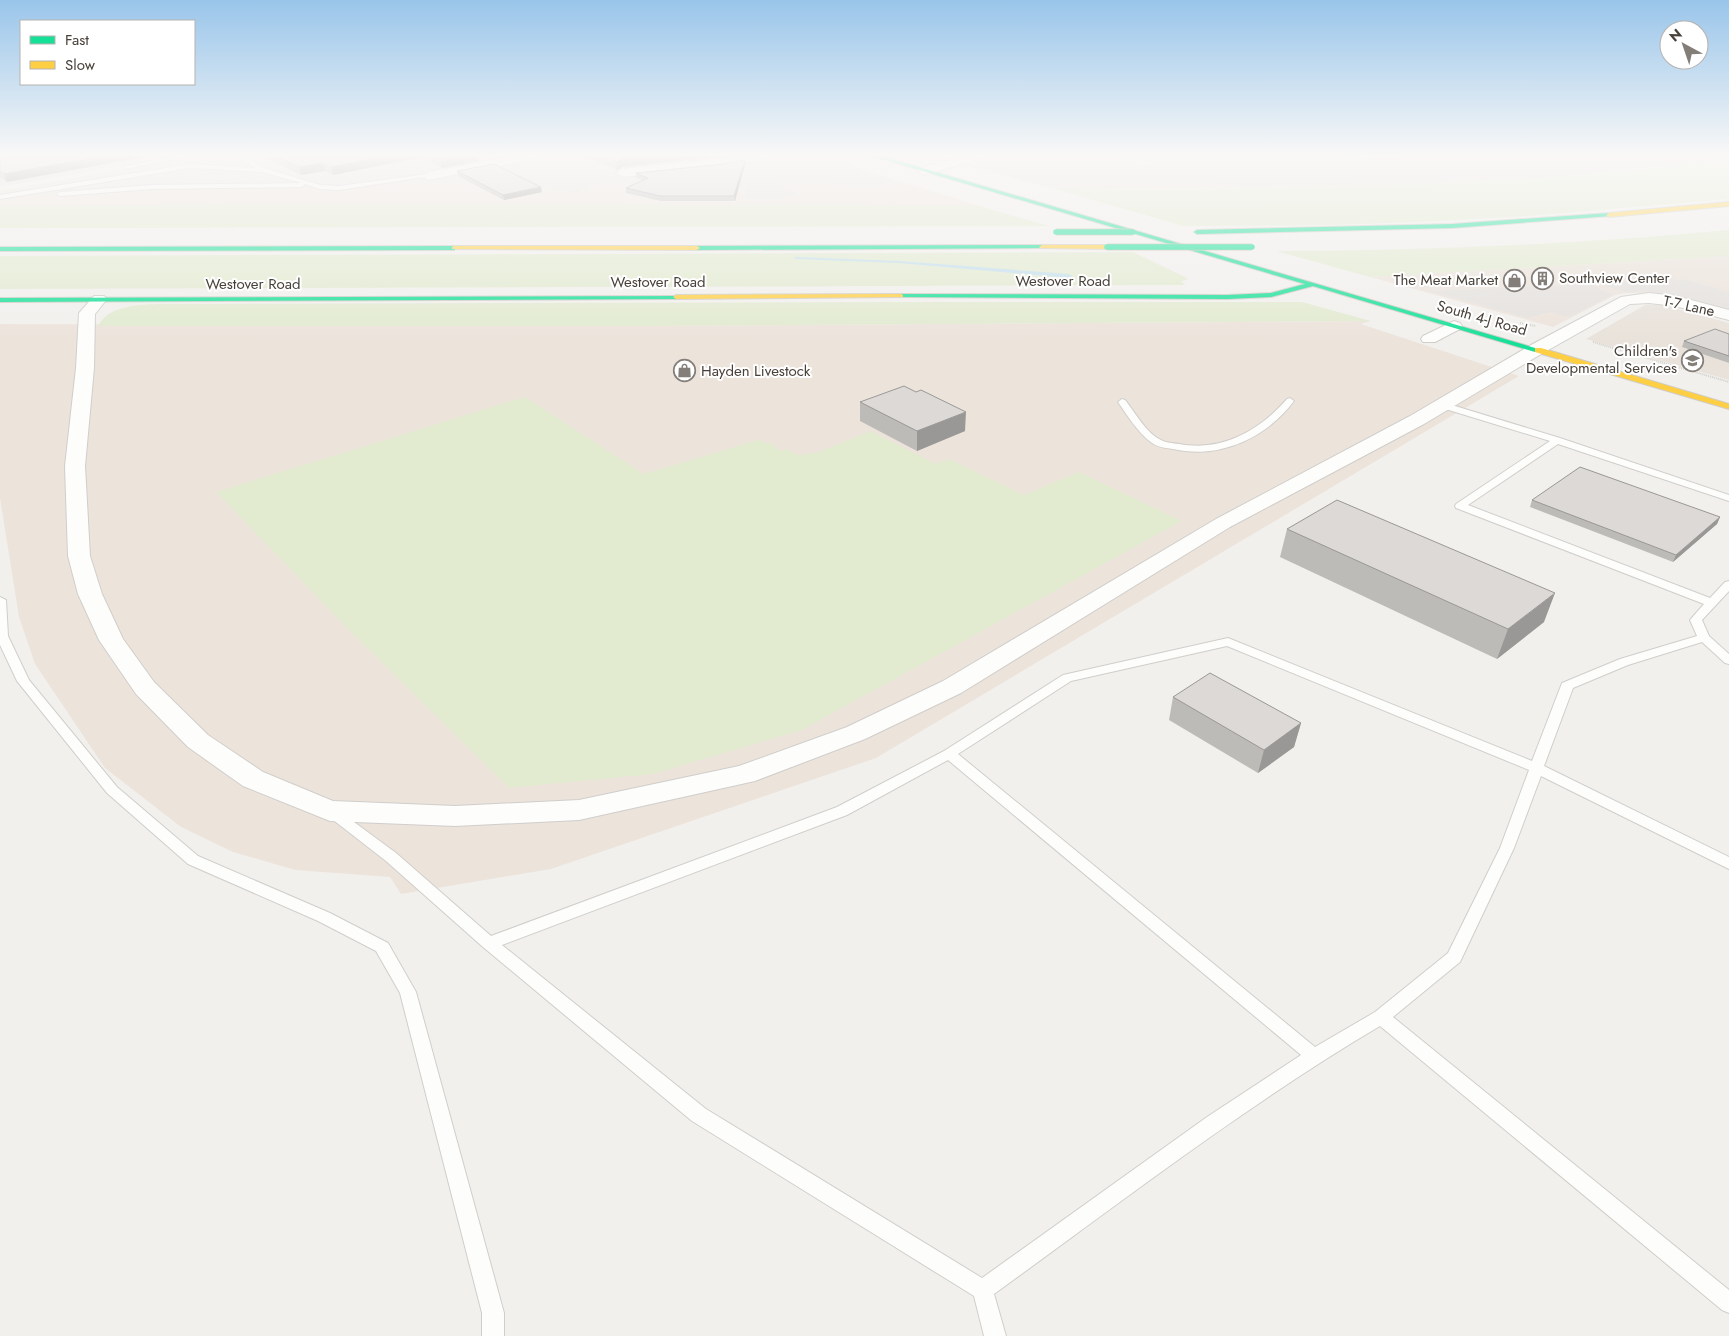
<svg xmlns="http://www.w3.org/2000/svg" width="1729" height="1336" font-family="Jost,sans-serif">
<rect width="100%" height="100%" fill="#f2f0ed"/>
<path fill="#e5e1dc" d="M 0,156 L 177,156 L 0,187 Z
M 1476,156 L 1729,156 L 1729,159 L 1531,179 Z"/>
<path fill="#ece3db" d="M 195,156 L 485,156 L 505,165 L 544,156 L 818,156 L 976,205 L 0,206 L 0,191 Z
M 1003,156 L 1101,156 L 1140,166 L 1156,164 L 1341,161 L 1405,156 L 1476,156 L 1531,179 L 1396,186 L 1058,190 L 968,166 Z
M 1729,256 L 1729,311 L 1658,294 L 1627,293 L 1615,295 L 1553,327 L 1370,277 Z
M 1371,321 L 1361,324 L 1519,376 L 876,758 L 551,869 L 401,894 L 390,877 L 295,870 L 233,852 L 181,827 L 105,768 L 35,664 L 19,617 L 0,498 L 0,324 L 657,326 Z"/>
<path fill="#e8e2da" d="M 1645,305 L 1663,305 L 1729,323 L 1729,380 L 1586,339 Z"/>
<path fill="#e2ead0" d="M 1122,156 L 1386,156 L 1338,160 L 1154,164 Z
M 1729,159 L 1729,199 L 1529,216 L 1418,222 L 1329,225 L 1183,226 L 1058,190 C 1282,189 1507,189 1729,159 Z
M 313,204 L 976,205 L 1049,226 L 0,228 L 0,206 Z
M 1729,230 L 1729,256 L 1370,277 L 1276,251 C 1427,251 1578,244 1729,230 Z
M 1133,252 L 1187,278 L 1187,280 L 1181,281 L 1185,285 L 0,289 L 0,256 Z
M 933,302 L 1302,302 L 1371,321 L 657,326 L 98,326 C 109,305 139,305 159,304 Z
M 525,397 L 644,474 L 758,440 L 774,445 L 780,451 L 788,449 L 797,455 L 816,453 L 871,431 L 936,464 L 949,459 L 1024,495 L 1079,472 L 1182,521 L 802,730 L 653,774 L 509,788 L 346,627 L 216,492 Z"/>
<path fill="#e4e1de" d="M 795,156 L 804,156 L 882,180 L 890,189 L 847,188 L 773,162 Z
M 1097,156 L 1122,163 L 1116,165 L 1128,168 L 1112,173 L 1050,157 Z
M 1405,156 L 1473,156 L 1509,172 L 1347,183 L 1237,185 L 1234,183 L 1212,183 L 1156,164 L 1341,161 Z
M 1481,156 L 1624,156 L 1638,161 L 1518,172 Z
M 554,157 L 560,159 L 570,157 L 595,168 L 585,170 L 584,181 L 594,182 L 576,193 L 557,189 L 552,190 L 509,170 L 518,168 L 514,165 Z
M 681,174 L 747,174 L 798,194 L 777,199 L 745,199 L 746,186 L 694,187 Z
M 1672,278 L 1678,281 L 1683,279 L 1729,292 L 1729,310 L 1669,295 L 1645,292 L 1623,292 L 1601,284 Z
M 1591,284 L 1612,295 L 1569,317 L 1550,312 L 1528,318 L 1430,291 Z"/>
<g fill="none" stroke-linecap="round" stroke-linejoin="round">
<path fill="#c2deec" fill-rule="evenodd" d="M 797,257 L 899,261 L 1069,274 L 1072,276 L 1069,278 L 899,263 L 795,259 L 795,257 Z"/>
<defs>
<path id="lane" d="M 174,156 L 188,156 L 126,169 L 123,167 Z
M 238,156 L 245,156 L 264,168 L 320,185 L 339,186 L 428,174 L 431,176 L 339,190 L 320,189 L 305,184 L 302,187 L 151,189 L 60,196 L 57,194 L 60,192 L 151,185 L 301,183 L 263,172 L 190,168 L 0,199 L 0,195 L 190,164 L 255,168 Z
M 1290,398 L 1294,401 C 1267,437 1222,458 1178,450 C 1169,448 1159,448 1152,443 C 1138,433 1127,415 1118,402 L 1122,399 L 1125,400 C 1135,412 1146,433 1161,440 C 1166,443 1173,443 1179,444 C 1222,452 1260,430 1287,399 Z
M 1442,402 L 1560,438 L 1729,495 L 1729,501 L 1558,444 L 1468,505 L 1710,598 L 1725,582 L 1729,581 L 1729,591 L 1702,620 L 1709,636 L 1729,654 L 1729,664 L 1725,663 L 1702,642 L 1628,665 L 1573,688 L 1544,766 L 1729,857 L 1729,869 L 1541,776 L 1514,848 L 1460,962 L 1393,1017 L 1729,1290 L 1729,1313 L 1722,1310 L 1380,1026 C 1245,1106 1121,1202 994,1294 L 1006,1336 L 984,1336 L 974,1296 L 692,1121 L 483,947 L 386,861 L 323,812 L 325,808 L 335,808 L 396,853 L 491,936 L 837,807 L 944,751 L 1063,675 L 1228,638 L 1532,761 L 1562,683 L 1620,659 L 1697,636 L 1690,620 L 1704,604 L 1456,508 L 1455,506 L 1456,504 L 1550,441 L 1439,407 L 1439,403 ZM 1227,646 L 1529,770 L 1500,848 L 1448,953 L 1375,1012 L 1315,1047 L 958,754 L 1071,681 ZM 948,760 L 1301,1055 L 1207,1117 L 982,1278 L 706,1109 L 502,945 L 847,815 Z
M 0,597 L 6,600 L 8,636 L 29,680 L 117,787 L 198,856 L 330,913 L 388,943 L 416,992 L 504,1313 L 504,1336 L 482,1336 L 482,1313 L 400,993 L 376,951 L 318,921 L 188,864 L 107,793 L 17,681 L 0,645 Z"/>
<path id="street" d="M 514,156 L 540,156 L 534,159 L 428,180 L 422,176 L 428,172 Z
M 741,156 L 770,156 L 764,159 L 715,168 L 622,177 L 616,173 L 622,169 Z
M 965,156 L 985,156 L 983,158 L 924,175 L 918,171 L 920,168 Z
M 1649,293 L 1676,296 L 1729,310 L 1729,320 L 1675,306 L 1649,303 L 1630,304 L 1543,353 L 1424,424 L 1230,527 L 961,693 L 865,739 L 755,781 L 579,820 L 455,826 L 330,821 L 243,786 L 188,747 L 136,694 L 99,640 L 78,594 L 68,556 L 65,466 L 76,368 L 79,313 L 94,296 L 104,296 L 107,299 L 95,314 L 94,368 L 85,466 L 90,556 L 102,594 L 123,639 L 154,682 L 208,735 L 263,772 L 333,801 L 455,806 L 579,800 L 739,766 L 847,727 L 943,681 L 1216,519 L 1410,416 L 1531,345 L 1621,297 Z
M 1454,321 L 1460,323 L 1462,326 L 1460,329 L 1435,342 L 1423,342 L 1421,339 L 1423,336 Z"/>
<path id="fast" d="M 872,156 L 881,156 L 1542,350 L 1535,352 L 1313,286 L 1271,297 L 1227,299 L 899,297 L 899,295 L 901,294 L 1227,295 L 1271,293 L 1305,284 Z
M 1609,213 L 1612,215 L 1611,216 L 1452,228 L 1197,234 L 1194,232 L 1197,230 L 1452,224 Z
M 1042,245 L 1045,247 L 1044,248 L 697,250 L 694,248 L 697,246 Z
M 0,247 L 454,246 L 457,248 L 454,250 L 0,251 Z
M 678,296 L 678,298 L 676,299 L 0,302 L 0,298 Z"/>
<path id="slow" d="M 1729,202 L 1729,206 L 1609,217 L 1606,215 L 1609,213 Z
M 1042,245 L 1107,245 L 1110,247 L 1107,249 L 1040,248 L 1039,247 Z
M 454,246 L 697,246 L 700,248 L 697,250 L 452,249 L 452,247 Z
M 901,294 L 903,295 L 903,297 L 676,299 L 673,297 L 676,295 Z
M 1535,348 L 1541,348 L 1729,404 L 1729,409 L 1535,352 Z"/>
</defs>
<use href="#lane" stroke="#d0cecb" stroke-width="2"/>
<use href="#street" stroke="#d0cecb" stroke-width="2"/>
<use href="#fast" stroke="#d0ccc5" stroke-width="2"/>
<use href="#slow" stroke="#d0ccc5" stroke-width="2"/>
<path stroke="#d2d0cb" stroke-width="2" stroke-dasharray="1 1" stroke-linecap="butt" d="M 1520,323 L 1536,326
M 1593,342 L 1729,382"/>
<use href="#lane" fill="#fdfdfc" fill-rule="evenodd"/>
<use href="#street" fill="#fdfdfc" fill-rule="evenodd"/>
<use href="#fast" fill="#16e098" fill-rule="evenodd"/>
<use href="#slow" fill="#ffcf43" fill-rule="evenodd"/>
<defs>
<path id="fast-bridge" d="M 1056,232 L 1133,232
M 1107,247 L 1252,247"/>
</defs>
<use href="#fast-bridge" stroke="#c8bbab" stroke-width="7" stroke-linecap="butt"/>
<use href="#fast-bridge" stroke="#16e098" stroke-width="5.5"/>
</g>
<path fill="#bdbbb8" d="M 0,156 L 149,156 L 7,182 L 0,177 Z
M 262,156 L 478,156 L 479,161 L 442,168 L 422,157 L 333,175 L 325,171 L 301,175 Z
M 584,156 L 721,156 L 622,167 L 617,170 Z
M 745,160 L 745,164 L 735,201 L 661,201 L 626,193 L 626,188 L 643,180 L 636,178 L 636,173 L 715,165 Z
M 457,171 L 542,192 L 504,200 L 458,176 Z
M 1729,334 L 1729,363 L 1682,347 L 1684,341 Z
M 860,402 L 965,431 L 917,451 L 860,421 Z
M 1532,500 L 1720,517 L 1717,524 L 1673,562 L 1530,507 Z
M 1287,529 L 1544,622 L 1497,659 L 1280,557 Z
M 1173,697 L 1301,723 L 1294,747 L 1258,773 L 1169,720 Z"/>
<path fill="#9a9896" d="M 103,156 L 149,156 L 7,182 L 4,174 Z
M 386,156 L 422,156 L 422,157 L 333,175 L 331,167 Z
M 459,156 L 478,156 L 479,161 L 442,168 L 440,160 Z
M 649,156 L 721,156 L 622,167 L 617,170 L 616,162 L 621,159 Z
M 745,160 L 745,164 L 735,201 L 734,196 Z
M 323,163 L 325,171 L 301,175 L 299,167 Z
M 541,187 L 542,192 L 504,200 L 503,195 Z
M 966,412 L 965,431 L 917,451 L 917,431 Z
M 1720,517 L 1717,524 L 1673,562 L 1676,555 Z
M 1555,593 L 1544,622 L 1497,659 L 1508,629 Z
M 1301,723 L 1294,747 L 1258,773 L 1264,750 Z"/>
<path fill="#dcd9d6" stroke="#9a9896" d="M 0,156 L 103,156 L 4,174 L 0,171 Z
M 276,156 L 386,156 L 331,167 L 323,163 L 299,167 Z
M 434,156 L 459,156 L 440,160 Z
M 602,156 L 649,156 L 621,159 L 616,162 Z
M 745,160 L 734,196 L 660,196 L 626,188 L 648,178 L 636,173 L 715,165 Z
M 494,164 L 541,187 L 503,195 L 457,171 Z
M 1715,329 L 1729,334 L 1729,356 L 1684,341 Z
M 904,386 L 916,392 L 921,390 L 966,412 L 917,431 L 860,402 Z
M 1580,467 L 1720,517 L 1676,555 L 1532,500 Z
M 1337,500 L 1555,593 L 1508,629 L 1287,529 Z
M 1210,673 L 1301,723 L 1264,750 L 1173,697 Z"/>
<linearGradient id="sky" x2="0" y2="1"><stop stop-color="#99c5ea"/><stop offset="0.45" stop-color="#f9f8f7"/><stop offset="1" stop-color="#f9f8f7" stop-opacity="0"/></linearGradient>
<rect width="1729" height="343" fill="url(#sky)"/>
<defs>
<symbol id="building-ring" viewBox="-11 -11 22 22"><circle r="9.5" fill="#fff" stroke="#847e79" stroke-width="1.5"/><path d="M-4-6H4V6H1V3H-1V6H-4ZM-2.5-4.3h1.7v1.8h-1.7ZM.8-4.3h1.7v1.8H.8ZM-2.5-1h1.7V.8h-1.7ZM.8-1h1.7V.8H.8Z" fill="#847e79"/></symbol>
<symbol id="shop-ring" viewBox="-11 -11 22 22"><circle r="9.5" fill="#fff" stroke="#847e79" stroke-width="1.5"/><path d="M-5-2.5h2.3a2.7 3.5 0 0 1 5.4 0H5L5.5 6h-11ZM-1.5-2.5h3a1.5 2.3 0 0 0-3 0Z" fill="#847e79"/></symbol>
<symbol id="school-ring" viewBox="-11 -11 22 22"><circle r="9.5" fill="#fff" stroke="#847e79" stroke-width="1.5"/><path d="M0-5L7-2L0 1L-7-2ZM-4 1L0 2.5L4 1V4Q0 6-4 4Z" fill="#847e79"/></symbol>
</defs>
<g fill-rule="evenodd">
<use href="#building-ring" x="1530" y="266" width="25" height="25"/>
<use href="#shop-ring" x="1502" y="268" width="25" height="25"/>
<use href="#school-ring" x="1680" y="348" width="25" height="25"/>
<use href="#shop-ring" x="672" y="358" width="25" height="25"/>
</g>
<g text-anchor="middle" stroke-width="4" stroke-linejoin="round" paint-order="stroke">
<g font-size="15" fill="#48413a" stroke="#fff" text-anchor="start">
<text x="1559" y="283">Southview Center</text>
<text x="1498" y="285" text-anchor="end">The Meat Market</text>
<text x="1677" y="356" text-anchor="end">Children's<tspan x="1677" dy="17">Developmental Services</tspan></text>
<text x="701" y="376">Hayden Livestock</text>
</g>
<g font-size="15" fill="#48413a" stroke="#fff">
<text x="1063" y="286">Westover Road</text>
<text x="658" y="287">Westover Road</text>
<text x="253" y="289">Westover Road</text>
<text transform="translate(1689 306) rotate(12)" y="5">T-7 Lane</text>
<text transform="translate(1482 318) rotate(16)" y="5">South 4-J Road</text>
</g>
</g>
<rect x="20" y="20" width="175" height="65" fill="#ffffff" stroke="#b6b3b0"/>
<rect x="30" y="36" width="25" height="8" fill="#16e098" stroke="#b6b3b0"/>
<text x="65" y="45" font-size="15" fill="#48413a">Fast</text>
<rect x="30" y="61" width="25" height="8" fill="#ffcf43" stroke="#b6b3b0"/>
<text x="65" y="70" font-size="15" fill="#48413a">Slow</text>
<g transform="translate(1684 45) rotate(320)"><circle r="24" fill="#ffffff" stroke="#b6b3b0"/>
<path d="M0-4L9 19L0 12L-9 19Z" fill="#847e79"/>
<text y="-8" font-size="14" font-weight="bold" text-anchor="middle" fill="#48413a">N</text>
</g>
</svg>
